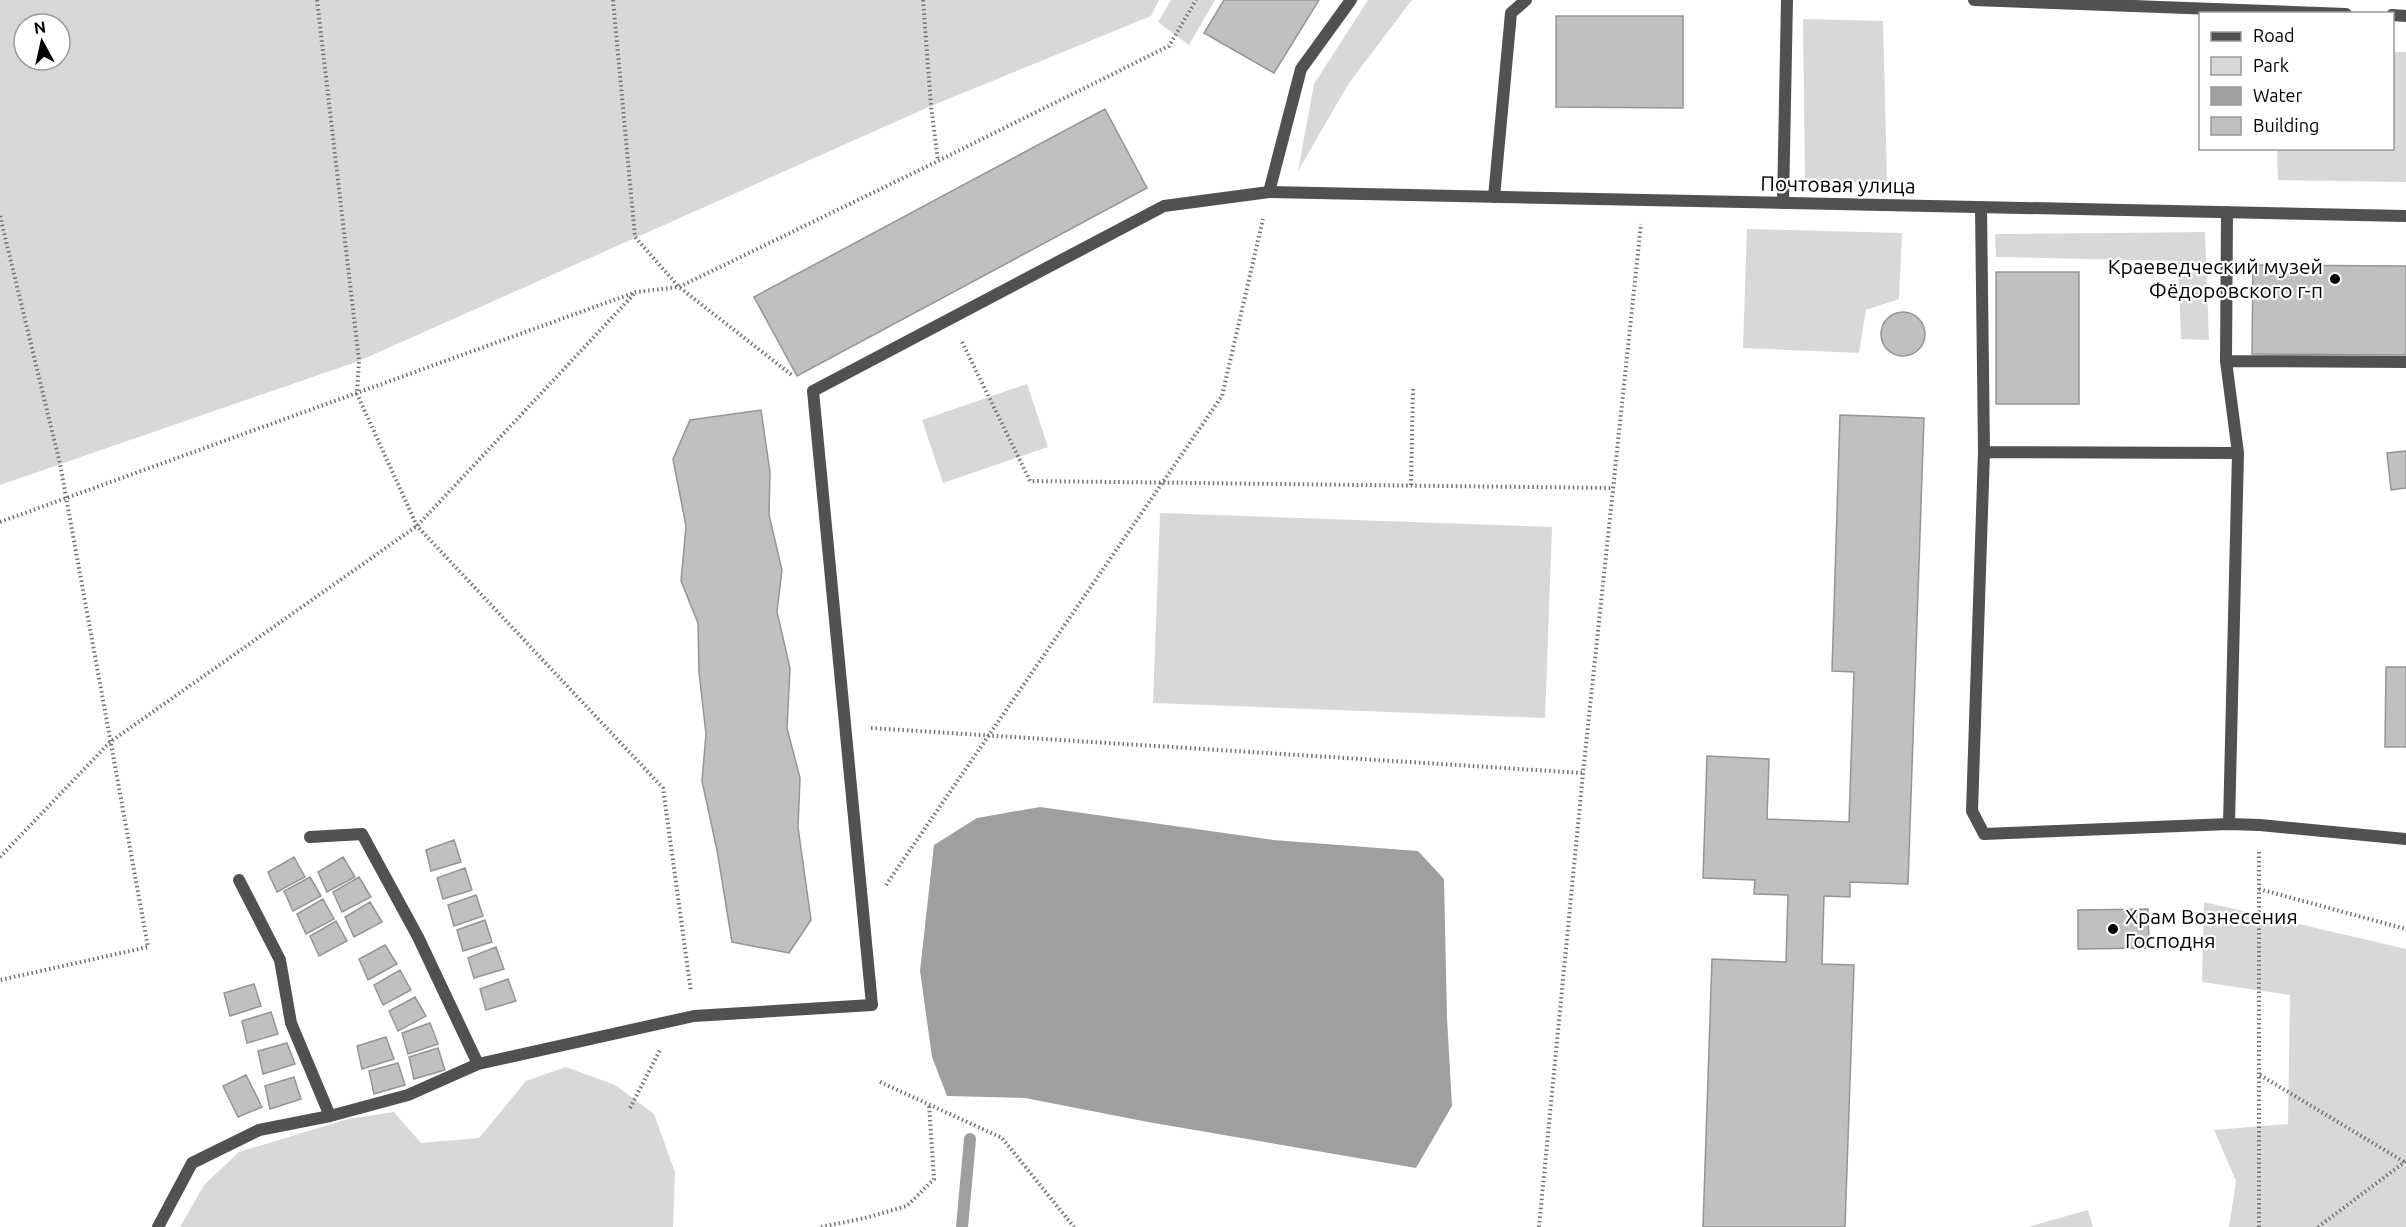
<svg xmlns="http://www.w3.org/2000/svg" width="2406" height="1227" font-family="Ubuntu,sans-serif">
<rect width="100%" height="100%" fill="#fff"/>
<path fill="#d8d8d8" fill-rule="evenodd" d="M 0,0 L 1159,0 L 1151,16 L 931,106 L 359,361 L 0,485 ZM 24,24 L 60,24 L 60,60 L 24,60 Z
M 1171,0 L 1215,0 L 1189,45 L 1158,22 Z
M 1368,0 L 1412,0 L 1349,83 L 1298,171 L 1314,84 Z
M 1803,19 L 1883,21 L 1887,183 L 1805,182 Z
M 2393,52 L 2406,52 L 2406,182 L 2278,180 L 2277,149 L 2392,148 Z
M 1747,229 L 1902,233 L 1899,299 L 1866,310 L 1859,353 L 1743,348 Z
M 2205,232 L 2209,340 L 2181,339 L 2178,261 L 1996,257 L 1995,234 Z
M 1027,384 L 1048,447 L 943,483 L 922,420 Z
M 1160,513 L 1552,527 L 1545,718 L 1153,703 Z
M 2204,902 L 2406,949 L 2406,1227 L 2229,1227 L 2236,1181 L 2214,1130 L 2288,1124 L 2290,995 L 2202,982 Z
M 566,1067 L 615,1085 L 654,1114 L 675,1172 L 673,1227 L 180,1227 L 204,1185 L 239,1152 L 348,1119 L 394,1112 L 421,1143 L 479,1138 L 526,1081 Z
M 2088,1210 L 2093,1227 L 2028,1227 Z"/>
<path fill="#9f9f9f" d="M 1040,807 L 1273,840 L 1418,851 L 1444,879 L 1447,1018 L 1452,1106 L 1416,1168 L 1148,1122 L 1025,1098 L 947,1096 L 932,1057 L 920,971 L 934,845 L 977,818 Z"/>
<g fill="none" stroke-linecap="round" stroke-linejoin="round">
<path stroke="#9f9f9f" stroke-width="12" d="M 962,1227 L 970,1139"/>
</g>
<path fill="#c0c0c0" stroke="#959595" stroke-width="1.5" d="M 1224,0 L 1319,0 L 1274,73 L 1204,33 Z
M 1556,16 L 1683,16 L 1683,108 L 1556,107 Z
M 1105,109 L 1147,188 L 797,376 L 754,297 Z
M 2253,265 L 2406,266 L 2406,355 L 2252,354 Z
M 1996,272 L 2079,272 L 2079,404 L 1996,404 Z
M1881 334a22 22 0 1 1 44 0a22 22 0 1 1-44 0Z
M 761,410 L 770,472 L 769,515 L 782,570 L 777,612 L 790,668 L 787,728 L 800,778 L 798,827 L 811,920 L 789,953 L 732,942 L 717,850 L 702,781 L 706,734 L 699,672 L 698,623 L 681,581 L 686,526 L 673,459 L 690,420 Z
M 1840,415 L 1924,418 L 1908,884 L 1850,882 L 1850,897 L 1824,896 L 1822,964 L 1854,965 L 1845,1227 L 1703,1227 L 1712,959 L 1786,962 L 1788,895 L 1754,894 L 1755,880 L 1703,878 L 1707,756 L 1769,759 L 1767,819 L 1849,822 L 1854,672 L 1832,671 Z
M 2406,451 L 2406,488 L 2391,490 L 2387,453 Z
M 2386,667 L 2406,667 L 2406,747 L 2385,747 Z
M 454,840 L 461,862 L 431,871 L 426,850 Z
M 294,857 L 305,877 L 277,892 L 268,872 Z
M 343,857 L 355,877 L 327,892 L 318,872 Z
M 465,868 L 472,890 L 443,899 L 437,878 Z
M 310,877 L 321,896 L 293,911 L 284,891 Z
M 359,877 L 371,897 L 342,912 L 333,892 Z
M 476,895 L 483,916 L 454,926 L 448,905 Z
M 323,899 L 334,919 L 306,934 L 297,914 Z
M 370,902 L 382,922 L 354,937 L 345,917 Z
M 2148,909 L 2149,948 L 2078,949 L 2078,910 Z
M 485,920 L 492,942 L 463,951 L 457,930 Z
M 336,921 L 347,941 L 319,956 L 310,936 Z
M 385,945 L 397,964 L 368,980 L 359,959 Z
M 496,947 L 504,969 L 474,978 L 468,958 Z
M 400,970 L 411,990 L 383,1005 L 374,985 Z
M 508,979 L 516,1001 L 486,1010 L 480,989 Z
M 254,984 L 261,1006 L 230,1016 L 224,993 Z
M 415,997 L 426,1016 L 398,1031 L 389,1011 Z
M 271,1012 L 278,1034 L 247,1043 L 242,1021 Z
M 430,1023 L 438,1044 L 408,1054 L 402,1033 Z
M 386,1037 L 394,1059 L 362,1069 L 357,1046 Z
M 287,1043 L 295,1064 L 263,1074 L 258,1051 Z
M 438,1048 L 445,1070 L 414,1079 L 409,1057 Z
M 398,1063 L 405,1085 L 374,1094 L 369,1071 Z
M 246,1075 L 262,1107 L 238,1117 L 223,1086 Z
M 294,1077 L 301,1099 L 270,1109 L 265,1086 Z"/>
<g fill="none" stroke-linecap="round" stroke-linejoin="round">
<path stroke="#737373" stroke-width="4" stroke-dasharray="1.5 3" stroke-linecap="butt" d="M 317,0 L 359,361 L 357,394 L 417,526 L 663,788 L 691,992
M 613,0 L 635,237 L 679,287 L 793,376
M 923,0 L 931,106 L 938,161
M 0,216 L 60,464 L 148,947 L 0,980
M 962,342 L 1030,481 L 1612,488
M 1411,485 L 1413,388
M 0,522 L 636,292 L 679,287 L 938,161 L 1169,46 L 1196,0
M 871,728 L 1583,773
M 0,857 L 110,742 L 417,526 L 635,293
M 886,885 L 1222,396 L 1263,219
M 2259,889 L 2406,929
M 2260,1075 L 2406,1163
M 880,1082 L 1002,1138 L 1074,1227
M 630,1108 L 660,1050
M 821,1227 L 865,1218 L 907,1206 L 934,1179 L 929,1104
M 1539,1227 L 1583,773 L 1641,224
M 2259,1227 L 2259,849
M 2318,1227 L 2406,1161"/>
<path stroke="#515151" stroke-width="12" d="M 1974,0 L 2346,14
M 2392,15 L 2406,16
M 1494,197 L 1511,13 L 1526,0
M 1783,203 L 1787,0
M 1981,207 L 1984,452 L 1972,811 L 1984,834 L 2229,824
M 2227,212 L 2226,361 L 2238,453 L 2229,824 L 2260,825 L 2406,839
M 2226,361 L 2406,362
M 1984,452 L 2238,453
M 310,837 L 362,834 L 418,937 L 478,1064
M 239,880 L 280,960 L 291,1023 L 330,1116
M 158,1227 L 192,1163 L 259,1130 L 330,1116 L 408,1095 L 478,1064 L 694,1016 L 872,1005 L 813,391 L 1164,206 L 1269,192 L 1301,69 L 1351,0"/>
<path stroke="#515151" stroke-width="12" d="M 1269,192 L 2406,216"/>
</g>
<g fill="#000" stroke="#fff" stroke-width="2">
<circle cx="2335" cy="279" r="6"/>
<circle cx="2113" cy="929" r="6"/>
</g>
<g text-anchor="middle" stroke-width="4.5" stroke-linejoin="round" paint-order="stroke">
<g font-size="21" fill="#000" stroke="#fff">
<text transform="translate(1838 185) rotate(1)" y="7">Почтовая улица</text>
</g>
<g font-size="21" fill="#000" stroke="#fff" text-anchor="end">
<text x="2323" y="274">Краеведческий музей<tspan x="2323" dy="24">Фёдоровского г-п</tspan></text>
<text x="2125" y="924" text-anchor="start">Храм Вознесения<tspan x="2125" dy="24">Господня</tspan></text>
</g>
</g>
<rect x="2199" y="12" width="195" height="138" fill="#ffffff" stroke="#999999" stroke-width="1.5"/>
<rect x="2211" y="32" width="30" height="9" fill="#515151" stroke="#999999" stroke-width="1.5"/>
<text x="2253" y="42" font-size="18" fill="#000000">Road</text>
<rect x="2211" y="57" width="30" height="18" fill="#d8d8d8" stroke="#999999" stroke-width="1.5"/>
<text x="2253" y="72" font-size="18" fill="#000000">Park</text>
<rect x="2211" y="87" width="30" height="18" fill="#9f9f9f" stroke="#999999" stroke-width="1.5"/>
<text x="2253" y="102" font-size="18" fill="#000000">Water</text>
<rect x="2211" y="117" width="30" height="18" fill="#c0c0c0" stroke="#999999" stroke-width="1.5"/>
<text x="2253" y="132" font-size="18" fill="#000000">Building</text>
<g transform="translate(42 42) rotate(352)"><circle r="28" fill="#ffffff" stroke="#999999" stroke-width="1.5"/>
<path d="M0-4.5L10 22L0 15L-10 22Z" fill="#000000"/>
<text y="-9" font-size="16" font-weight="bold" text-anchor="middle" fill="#000000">N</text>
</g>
</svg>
